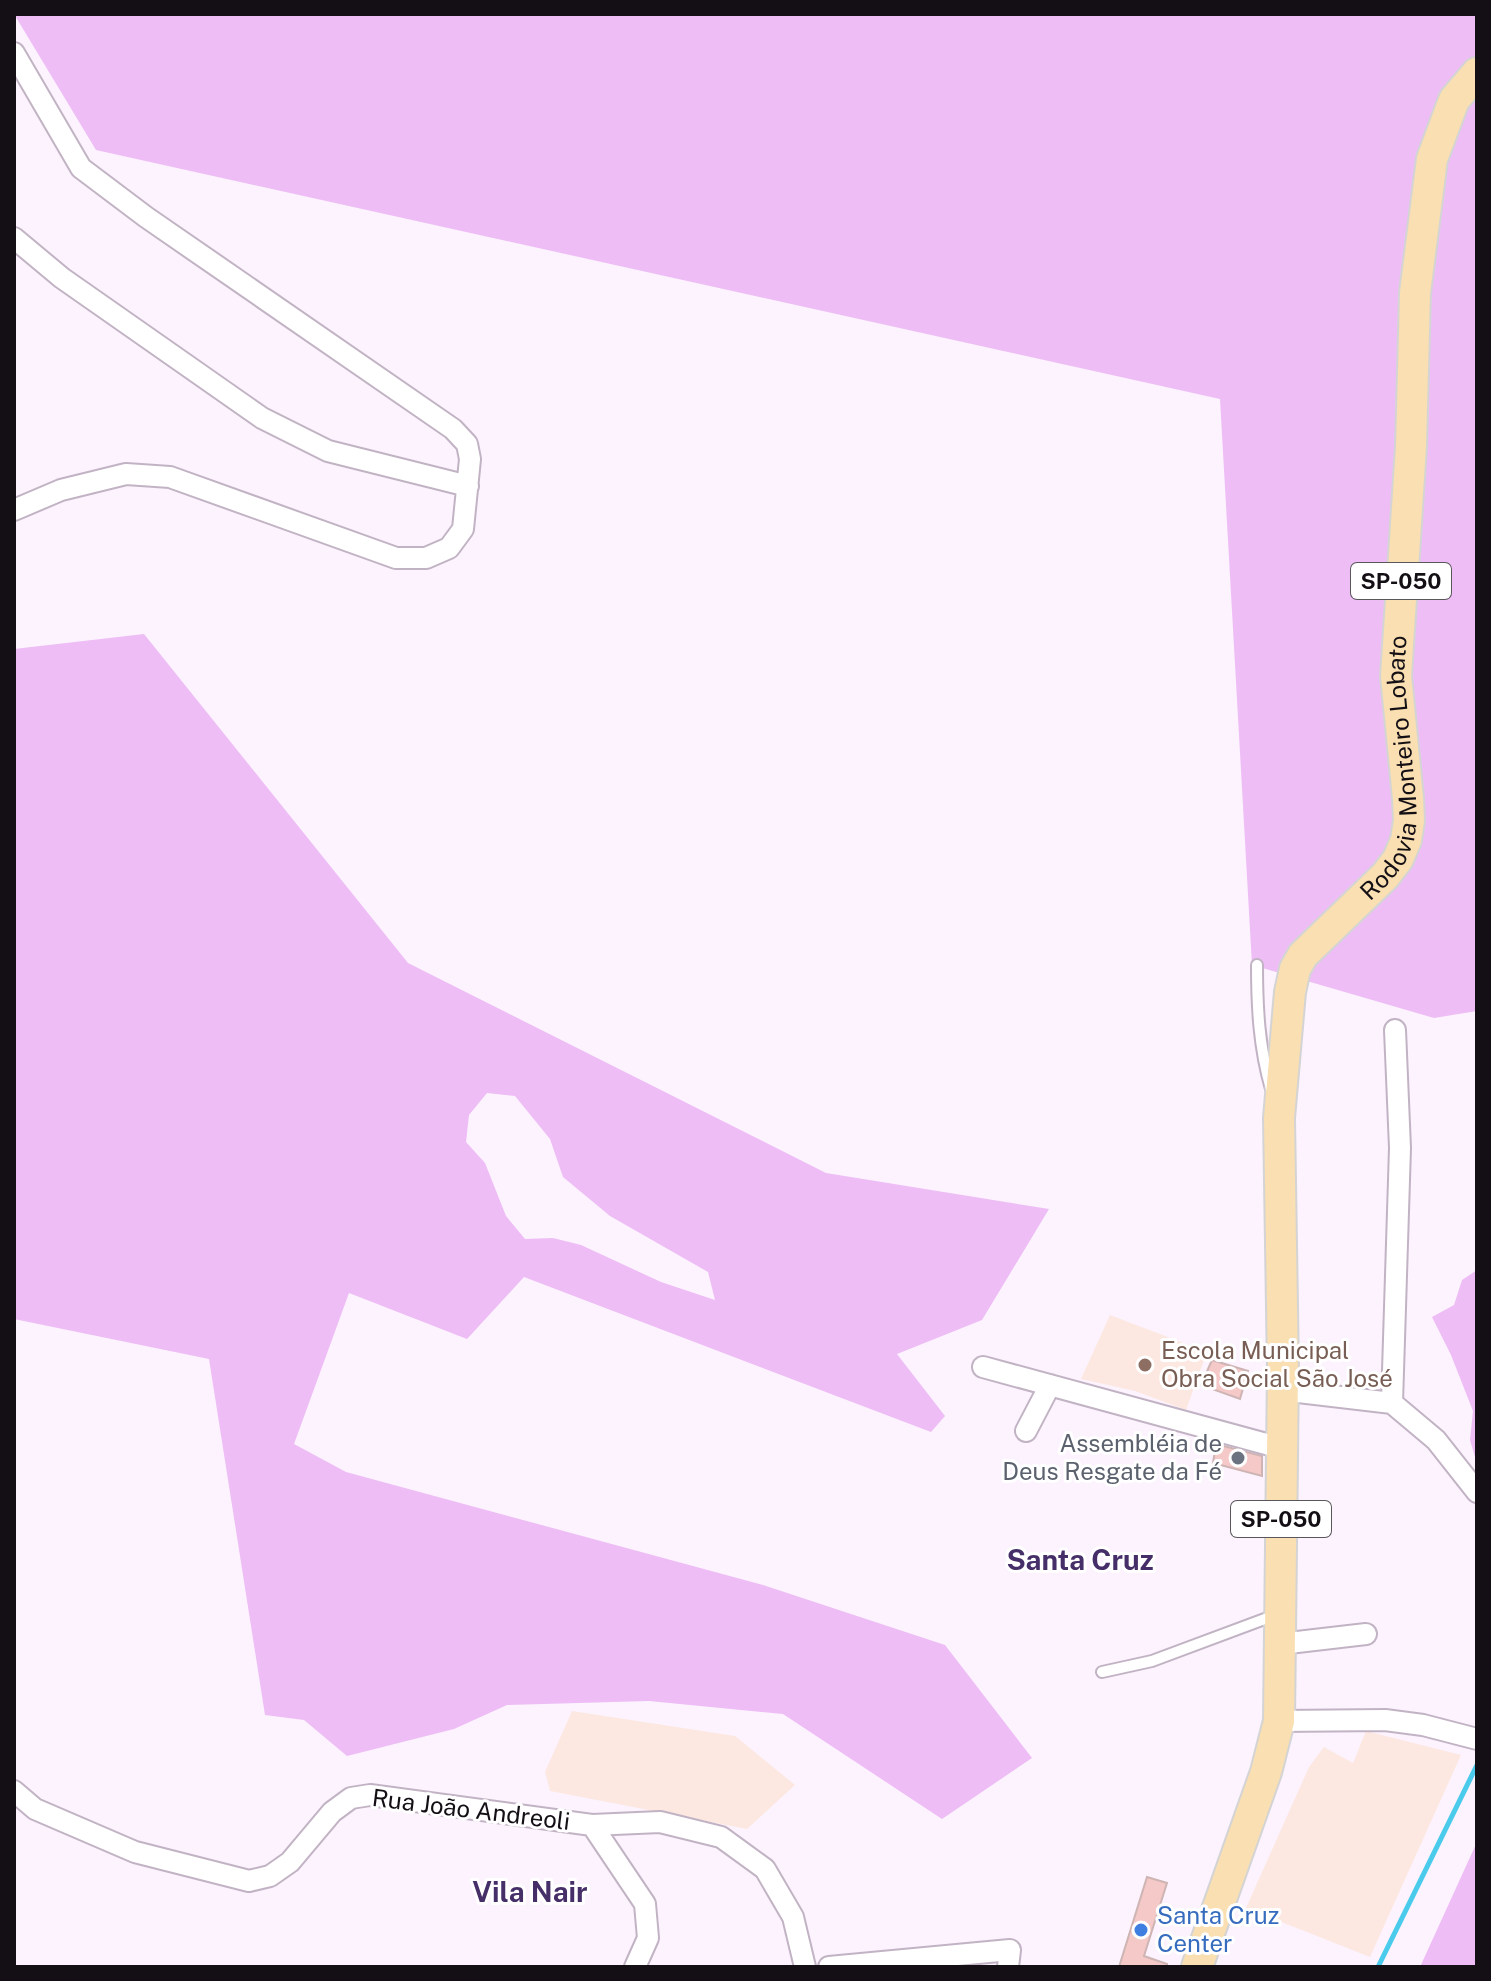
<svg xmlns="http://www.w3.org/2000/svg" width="1491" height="1981" font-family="'Public Sans',sans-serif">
<rect width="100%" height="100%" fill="#fcf3fe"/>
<path fill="#fce8e1" d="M 1110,1315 L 1207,1352 L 1186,1410 L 1135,1391 L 1081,1379 Z
M 572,1711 L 735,1736 L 795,1785 L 747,1829 L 550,1791 L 545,1772 Z
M 1366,1731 L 1461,1755 L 1370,1957 L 1246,1908 L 1309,1767 L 1324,1747 L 1353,1763 Z"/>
<path fill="#eebdf6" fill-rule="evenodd" d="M 14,14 L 1477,14 L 1477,1011 L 1434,1018 L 1252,965 L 1220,399 L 96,150 Z
M 144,634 L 408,963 L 826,1173 L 1049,1209 L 982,1320 L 897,1354 L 945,1416 L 931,1432 L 524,1277 L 467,1339 L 349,1293 L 294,1444 L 346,1472 L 763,1585 L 945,1645 L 1032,1758 L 942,1819 L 783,1714 L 649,1701 L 507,1705 L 454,1729 L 347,1756 L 304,1720 L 265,1715 L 209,1359 L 14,1319 L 14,649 ZM 487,1093 L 515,1096 L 550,1139 L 563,1177 L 610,1216 L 708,1272 L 715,1300 L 661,1282 L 581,1245 L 553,1238 L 525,1239 L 506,1216 L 485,1163 L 466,1142 L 469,1115 Z
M 1477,1270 L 1477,1464 L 1470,1440 L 1473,1411 L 1451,1355 L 1432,1317 L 1454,1305 L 1462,1280 Z
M 1477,1842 L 1477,1967 L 1420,1967 Z"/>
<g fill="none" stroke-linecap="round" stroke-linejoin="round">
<path stroke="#4acbec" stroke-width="5" d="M 1378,1967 L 1477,1765"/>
</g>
<path fill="#f4c9c8" stroke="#ceb5b4" stroke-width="2" d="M 1212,1360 L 1248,1371 L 1240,1399 L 1201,1385 Z
M 1216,1444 L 1262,1456 L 1262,1476 L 1213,1463 Z
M 1147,1877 L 1167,1883 L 1144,1956 L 1167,1964 L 1167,1967 L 1119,1967 Z"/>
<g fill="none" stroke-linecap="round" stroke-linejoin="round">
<defs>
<path id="lane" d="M 1257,965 C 1257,1007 1259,1048 1271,1089
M 1102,1672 L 1152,1661 L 1278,1614"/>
<path id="street" d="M 14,53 L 81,168 L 146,217 L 453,429 L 467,444 L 470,459 L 463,529 L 449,548 L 426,558 L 396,558 L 170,477 L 126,474 L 61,490 L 14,510
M 14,238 L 62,278 L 262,418 L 328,451 L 468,486
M 983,1367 L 1281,1448
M 1281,1390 L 1392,1403 L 1436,1440 L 1477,1492
M 1392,1403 L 1400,1148 L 1395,1030
M 1026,1431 L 1050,1385
M 1280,1644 L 1366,1634
M 1279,1721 L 1385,1720 L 1423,1725 L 1477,1739
M 14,1791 L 35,1809 L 135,1852 L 249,1881 L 270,1876 L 290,1862 L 332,1812 L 351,1798 L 370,1795 L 592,1825 L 660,1822 L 721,1837 L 765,1869 L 793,1917 L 805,1967
M 592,1825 L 645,1904 L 648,1938 L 635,1967
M 829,1967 L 1010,1950 L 1008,1967"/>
<g id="primary">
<path id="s1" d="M 1197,1967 L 1266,1772 L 1279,1721 L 1283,1369 L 1279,1118 L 1290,992 L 1295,969 L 1303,955 L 1385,876 L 1398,859 L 1406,840 L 1409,821 L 1408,798 L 1396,676 L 1411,447 L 1415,293 L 1432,159 L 1454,100 L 1477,73"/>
</g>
</defs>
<use href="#lane" stroke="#c2b3c4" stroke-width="14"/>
<use href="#street" stroke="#c2b3c4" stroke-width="24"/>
<use href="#primary" stroke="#d5d4d5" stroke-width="34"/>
<use href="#lane" stroke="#fff" stroke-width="10"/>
<use href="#street" stroke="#fff" stroke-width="20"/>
<use href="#primary" stroke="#f9dfb1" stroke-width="30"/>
</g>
<circle fill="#8d6e63" stroke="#fff" stroke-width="3" cx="1145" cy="1365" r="8"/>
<circle fill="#6b7280" stroke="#fff" stroke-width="3" cx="1238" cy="1458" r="8"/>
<circle fill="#3f7fe0" stroke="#fff" stroke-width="3" cx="1141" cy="1930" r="8"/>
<g text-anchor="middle" stroke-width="6" stroke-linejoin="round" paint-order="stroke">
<g fill="#fff" stroke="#5a575b" stroke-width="2">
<rect x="1351" y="563" width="100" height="36" rx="6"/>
<rect x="1231" y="1501" width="100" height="36" rx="6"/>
</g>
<g font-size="22" font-weight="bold" fill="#140f15">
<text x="1401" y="589">SP-050</text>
<text x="1281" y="1527">SP-050</text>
</g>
<g font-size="24" fill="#140f15" stroke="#fff">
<text dy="8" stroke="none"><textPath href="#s1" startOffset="1252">Rodovia Monteiro Lobato</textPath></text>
<text transform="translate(471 1810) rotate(7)" y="8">Rua João Andreoli</text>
</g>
<g font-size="24" fill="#785e54" stroke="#fff" text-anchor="start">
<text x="1161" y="1359">Escola Municipal<tspan x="1161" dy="28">Obra Social São José</tspan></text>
</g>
<g font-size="24" fill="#5b616d" stroke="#fff" text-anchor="end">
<text x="1222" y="1452">Assembléia de<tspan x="1222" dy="28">Deus Resgate da Fé</tspan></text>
</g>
<g font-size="24" fill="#366cbe" stroke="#fff" text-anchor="start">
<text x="1157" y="1924">Santa Cruz<tspan x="1157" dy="28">Center</tspan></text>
</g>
<g font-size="28" font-weight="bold" fill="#462e69" stroke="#fff">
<text x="1080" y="1570">Santa Cruz</text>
<text x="530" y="1902">Vila Nair</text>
</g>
</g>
<rect width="1491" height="1981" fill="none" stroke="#140f15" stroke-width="32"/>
</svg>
